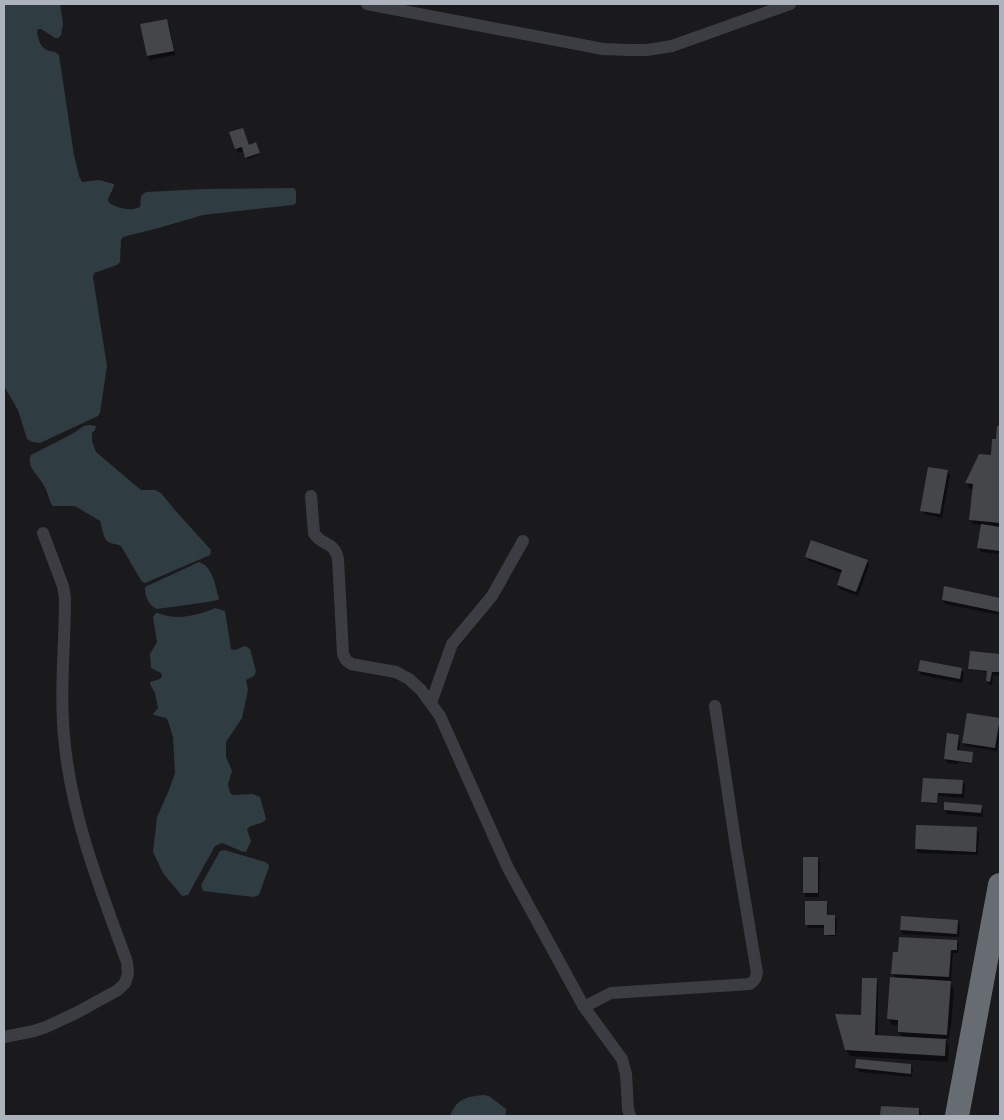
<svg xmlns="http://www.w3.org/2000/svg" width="1004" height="1120" font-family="Roboto,sans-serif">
<rect width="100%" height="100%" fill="#1a1a1d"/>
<path fill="#2f3c42" d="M 4,4 L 60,4 L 63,24 L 61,35 L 58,38 L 55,38 L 41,29 L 38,29 L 37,33 C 39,40 40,47 47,50 C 52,52 55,51 59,55 L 74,155 L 79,176 L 82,182 L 99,180 L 114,184 L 114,186 L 108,199 L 109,203 C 119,208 129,212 140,207 L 141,196 L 146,192 L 203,189 L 294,188 L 296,191 L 296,203 L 293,205 L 203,215 L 155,229 L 123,237 L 121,240 L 120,262 L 117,265 L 94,273 L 93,277 L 107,366 L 100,413 L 98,416 L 40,443 L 32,442 L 27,439 L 18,410 L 4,386 Z
M 89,425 L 96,426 L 95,430 L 92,433 L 92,441 L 96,452 L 141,490 L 155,490 L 161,493 L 174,509 L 211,550 L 210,555 L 145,583 L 142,582 L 121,546 C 117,544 112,544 108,542 C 103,539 102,526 100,521 L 75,506 L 53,506 L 51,504 C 49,498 47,490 43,484 C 38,475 26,467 31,455 L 72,434 L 84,426 Z
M 199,562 C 213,566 215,586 219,598 L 218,600 L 208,602 L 157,609 C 148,605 145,596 145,587 Z
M 215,608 L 225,611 L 231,649 L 235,650 L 245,646 L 250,649 L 256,671 L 254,676 L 246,680 L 248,690 L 242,718 L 226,742 L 226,757 L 232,771 L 228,784 L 230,793 L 233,795 L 253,794 L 260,797 L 266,819 C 261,826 252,823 247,829 L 251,841 L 246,852 L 241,851 L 222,843 L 215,846 L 188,895 L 182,896 L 163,873 L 153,852 L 157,817 L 169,790 L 175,773 L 173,737 L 168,721 L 166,718 L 154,715 L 153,714 L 158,708 L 155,693 L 150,684 L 150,682 L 160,679 L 162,676 L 161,673 L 151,668 L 151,667 L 150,654 L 157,642 L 153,617 L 156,613 C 160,613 163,615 168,616 C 184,619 201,614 215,608 Z
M 224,850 L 265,862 L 269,865 L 269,867 L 259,895 L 254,897 L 203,891 L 201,885 L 220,851 Z
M 483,1095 L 489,1096 L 506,1109 L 506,1111 L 505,1116 L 450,1116 C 457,1099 465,1097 483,1095 Z"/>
<path fill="#0007" d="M 167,20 L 169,24 L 175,55 L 150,60 L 148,56 L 142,25 Z
M 231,133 L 249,146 L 256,145 L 259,155 L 247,159 L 244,151 L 238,153 Z
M 999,427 L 1000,427 L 1000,554 L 981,552 L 979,548 L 982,525 L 973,524 L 971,520 L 974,489 L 970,489 L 967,483 L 993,456 L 997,440 Z
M 947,471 L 950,475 L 942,518 L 924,514 L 921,510 Z
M 807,557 L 867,561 L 869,565 L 858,596 L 840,589 L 838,585 L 842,573 L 809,561 Z
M 945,588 L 1000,599 L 1000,615 L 945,604 L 943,600 Z
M 971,653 L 1000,656 L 1000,676 L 993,675 L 992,685 L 989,685 L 987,681 L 988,672 L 970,670 L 969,669 Z
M 961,669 L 964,673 L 962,683 L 921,675 L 919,671 Z
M 999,719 L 1000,732 L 997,751 L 965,746 L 963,742 Z
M 948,735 L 958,736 L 960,740 L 959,751 L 972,753 L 973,754 L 972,764 L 958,762 L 958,764 L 947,763 L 945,759 Z
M 924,779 L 962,781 L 965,785 L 964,798 L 938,796 L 937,804 L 923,803 L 923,802 Z
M 945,803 L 981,806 L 983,810 L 983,817 L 947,814 L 945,810 Z
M 917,826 L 976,829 L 979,833 L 978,855 L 918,853 L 916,849 Z
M 817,858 L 820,862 L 819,897 L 806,897 L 804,893 Z
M 826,902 L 828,906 L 828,916 L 835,916 L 837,920 L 836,936 L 826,936 L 825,928 L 809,928 L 806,924 Z
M 902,917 L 958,921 L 960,925 L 959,937 L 903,934 L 901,930 Z
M 956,941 L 959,945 L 958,953 L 953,953 L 951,981 L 949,981 L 954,989 L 951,1029 L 950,1028 L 949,1039 L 945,1038 L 949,1047 L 948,1062 L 850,1056 L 846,1050 L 863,1016 L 876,979 L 878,983 L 878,1037 L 902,1038 L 899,1032 L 899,1025 L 892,1025 L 889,1019 L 896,979 L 893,974 Z
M 857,1060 L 911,1065 L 913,1069 L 912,1077 L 859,1072 L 856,1068 Z
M 882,1107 L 919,1109 L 921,1113 L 921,1116 L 882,1116 Z"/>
<path fill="#44464a" d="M 167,19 L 174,51 L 147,56 L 140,24 Z
M 243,128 L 249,145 L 256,142 L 260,153 L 245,158 L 242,147 L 235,149 L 229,132 Z
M 997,426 L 1000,426 L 1000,523 L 969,520 L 973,484 L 965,483 L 979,454 L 991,455 L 992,439 L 996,439 Z
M 928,467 L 948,470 L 940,514 L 920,511 Z
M 981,524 L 1000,527 L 1000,551 L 977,548 Z
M 811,540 L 868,560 L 856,592 L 837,585 L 842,570 L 805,557 Z
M 944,586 L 1000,598 L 1000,612 L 942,600 Z
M 970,651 L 1000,654 L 1000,672 L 992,672 L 990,682 L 986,681 L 987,671 L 968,669 Z
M 920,660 L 962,668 L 960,679 L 918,671 Z
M 967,713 L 1000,718 L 995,748 L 962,743 Z
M 947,733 L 959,735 L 957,750 L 973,752 L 972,763 L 944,759 Z
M 923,778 L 963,780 L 962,794 L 938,793 L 937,803 L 921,802 Z
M 944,802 L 982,805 L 981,813 L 944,810 Z
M 916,825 L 977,827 L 976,852 L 915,849 Z
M 803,857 L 818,857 L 818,893 L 803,893 Z
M 805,901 L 827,901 L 827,915 L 835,915 L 835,935 L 824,935 L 824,925 L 805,925 Z
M 901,916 L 958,920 L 957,934 L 900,930 Z
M 899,937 L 957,940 L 957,950 L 951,950 L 949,977 L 891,974 L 893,952 L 898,952 Z
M 890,977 L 951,981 L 947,1035 L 898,1032 L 898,1020 L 887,1019 Z
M 862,978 L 877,978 L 875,1035 L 946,1039 L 945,1056 L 845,1050 L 835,1014 L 861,1015 Z
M 856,1059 L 911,1064 L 911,1074 L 855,1068 Z
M 881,1106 L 919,1108 L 919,1116 L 880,1116 Z"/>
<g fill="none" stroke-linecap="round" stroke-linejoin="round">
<path stroke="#3b3d42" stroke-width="12" d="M 367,4 L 603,49 L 628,50 L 647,50 L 672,46 L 790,4
M 311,496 L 314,533 C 322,547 334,540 338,559 L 343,654 L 346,660 L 351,664 L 396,672 L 409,679 L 421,690 L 440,716 L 508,868 L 584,1007 L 622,1059 L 626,1074 L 628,1109 L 630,1116
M 431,703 L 452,644 L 492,596 L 523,541
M 584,1007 L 605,996 L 611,993 L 750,984 C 754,981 756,979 757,973 L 736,847 L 715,706
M 4,1037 L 34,1031 L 46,1027 L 76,1013 L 118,990 L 125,983 L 128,974 L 127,962 C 101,891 73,821 65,746 C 59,697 65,647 65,598 L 63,586 L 43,533"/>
<path stroke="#676c73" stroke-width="24" d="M 957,1116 L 1000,885"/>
</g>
<rect width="1004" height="1120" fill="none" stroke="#acb3bd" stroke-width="10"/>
</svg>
